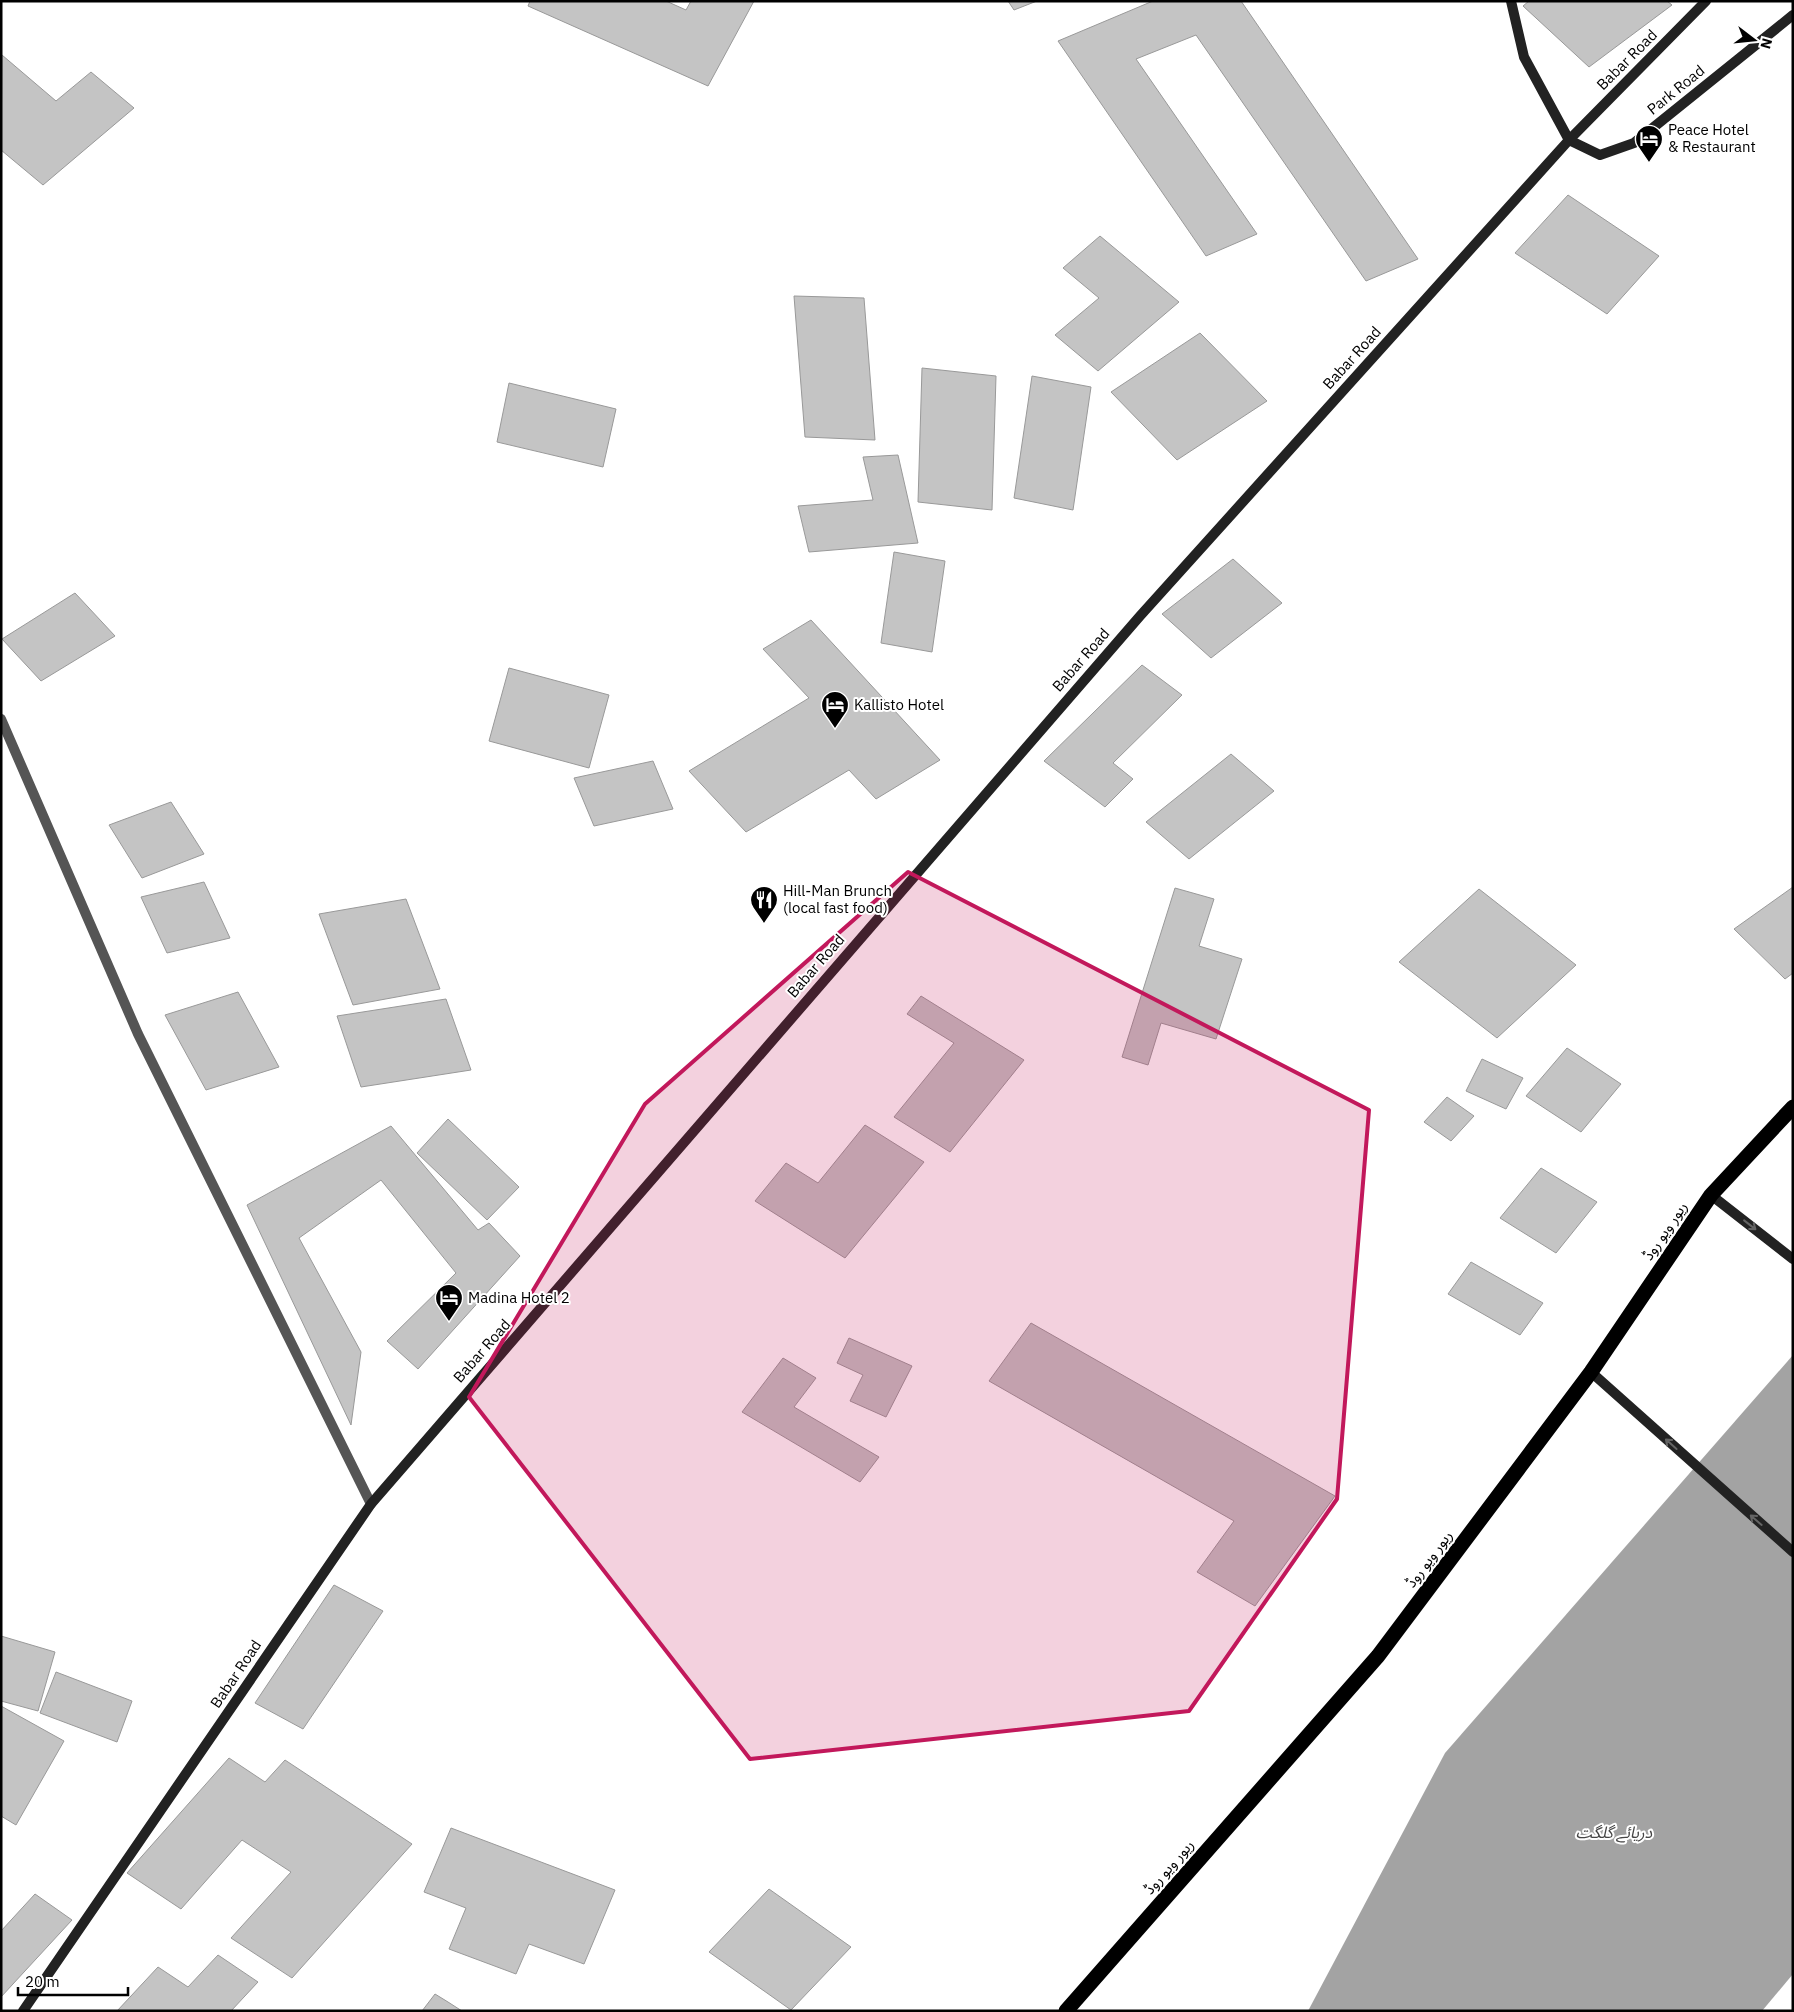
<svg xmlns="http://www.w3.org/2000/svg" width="1794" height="2012" font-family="'IBM Plex Sans','Noto Sans Arabic',sans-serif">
<rect width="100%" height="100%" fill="#fff"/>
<path fill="#a3a3a3" d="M 1793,1355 L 1793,1974 L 1762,2011 L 1308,2011 L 1445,1753 Z"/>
<path fill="#c4c4c4" stroke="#999" d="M 530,1 L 666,1 L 686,10 L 691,1 L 754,1 L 708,86 L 528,6 Z
M 1008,1 L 1037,1 L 1014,10 Z
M 1153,1 L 1241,1 L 1418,259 L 1366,281 L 1196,35 L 1136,59 L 1257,234 L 1206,256 L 1058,41 Z
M 1529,1 L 1667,1 L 1672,5 L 1589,67 L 1523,6 Z
M 2,55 L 56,101 L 91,72 L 134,108 L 43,185 L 1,150 Z
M 1568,195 L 1659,256 L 1607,314 L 1515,253 Z
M 1100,236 L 1179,302 L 1098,371 L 1055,335 L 1099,298 L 1063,268 Z
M 794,296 L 864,298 L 875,440 L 805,437 Z
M 1200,333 L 1267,401 L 1177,460 L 1111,392 Z
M 922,368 L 996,376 L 992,510 L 918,502 Z
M 1032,376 L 1091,387 L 1073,510 L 1014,498 Z
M 509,383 L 616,409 L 603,467 L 497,442 Z
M 898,455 L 918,543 L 809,552 L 798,506 L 873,500 L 863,457 Z
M 894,552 L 945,561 L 932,652 L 881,643 Z
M 1233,559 L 1282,603 L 1211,658 L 1162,614 Z
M 75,593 L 115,636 L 41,681 L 2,639 Z
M 811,620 L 940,760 L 876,799 L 849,770 L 746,832 L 689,771 L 809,698 L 763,649 Z
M 1142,665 L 1182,695 L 1113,763 L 1133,779 L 1105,807 L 1044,761 Z
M 509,668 L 609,695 L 589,768 L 489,741 Z
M 1231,754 L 1274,791 L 1189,859 L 1146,822 Z
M 653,761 L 673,809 L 594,826 L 574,778 Z
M 171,802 L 204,854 L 142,878 L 109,825 Z
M 204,882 L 230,938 L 167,953 L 141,897 Z
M 1793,887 L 1793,973 L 1785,979 L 1734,929 Z
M 1175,888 L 1214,899 L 1199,946 L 1242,959 L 1216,1039 L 1161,1023 L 1148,1065 L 1122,1057 Z
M 1479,889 L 1576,965 L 1497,1038 L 1399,962 Z
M 406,899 L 440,989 L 353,1005 L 319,914 Z
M 238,992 L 279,1067 L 206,1090 L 165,1015 Z
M 921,996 L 1024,1060 L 950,1152 L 894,1117 L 954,1043 L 907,1014 Z
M 446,999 L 471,1070 L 361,1087 L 337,1016 Z
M 1567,1048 L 1621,1084 L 1581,1132 L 1526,1096 Z
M 1482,1059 L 1523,1078 L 1506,1109 L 1466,1091 Z
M 1447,1097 L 1474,1116 L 1451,1141 L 1424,1122 Z
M 448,1119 L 519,1187 L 487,1220 L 417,1153 Z
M 865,1125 L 924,1162 L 845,1258 L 755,1201 L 786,1163 L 818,1183 Z
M 391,1126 L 478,1230 L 489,1223 L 520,1256 L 418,1369 L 387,1341 L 456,1273 L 381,1180 L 299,1238 L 361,1352 L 351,1425 L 247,1205 Z
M 1541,1168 L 1597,1202 L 1556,1253 L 1500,1218 Z
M 1471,1262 L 1543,1303 L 1520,1335 L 1448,1294 Z
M 1031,1323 L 1335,1496 L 1255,1606 L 1197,1572 L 1234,1521 L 989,1381 Z
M 849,1338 L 912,1366 L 886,1417 L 850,1401 L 863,1375 L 837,1363 Z
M 783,1358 L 816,1378 L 794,1407 L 879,1457 L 860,1482 L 742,1412 Z
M 334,1585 L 383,1611 L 303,1729 L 255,1703 Z
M 1,1636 L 55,1652 L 38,1711 L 1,1701 Z
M 56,1672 L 132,1701 L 117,1742 L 40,1713 Z
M 1,1706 L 64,1741 L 16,1825 L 1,1816 Z
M 229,1758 L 265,1782 L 285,1760 L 412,1844 L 292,1978 L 231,1938 L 291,1872 L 242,1840 L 181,1909 L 127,1873 Z
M 451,1828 L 615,1890 L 584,1964 L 529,1944 L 516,1974 L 449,1949 L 466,1908 L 424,1892 Z
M 769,1889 L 851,1947 L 791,2010 L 709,1952 Z
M 35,1894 L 72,1920 L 1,1997 L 1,1931 Z
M 218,1955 L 258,1982 L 231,2011 L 117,2011 L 158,1967 L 188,1987 Z
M 435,1994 L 448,2002 L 462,2011 L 422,2011 Z"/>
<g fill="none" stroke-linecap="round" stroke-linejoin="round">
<path stroke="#555" stroke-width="10" d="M 1,719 L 138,1034 L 371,1504"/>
<path stroke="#222" stroke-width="10" d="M 1511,1 L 1524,57 L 1569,140 L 1600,155 L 1634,143 L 1793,15
M 1711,1195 L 1793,1259
M 1591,1372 L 1793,1552
M 23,2011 L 371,1504 L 1140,616 L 1569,140 L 1706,1"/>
<path stroke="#000" stroke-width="15" d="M 1066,2011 L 1378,1656 L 1591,1372 L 1711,1195 L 1793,1107"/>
</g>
<defs><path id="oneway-shaft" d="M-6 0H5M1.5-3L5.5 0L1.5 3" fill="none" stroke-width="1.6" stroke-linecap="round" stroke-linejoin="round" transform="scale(1.25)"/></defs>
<g stroke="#646464">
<use href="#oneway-shaft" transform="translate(1750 1225) rotate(38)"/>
<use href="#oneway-shaft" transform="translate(1671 1444) rotate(-138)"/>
<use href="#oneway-shaft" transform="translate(1756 1520) rotate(-139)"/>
</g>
<path fill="#c2185b" fill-opacity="0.2" stroke="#c2185b" stroke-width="4" stroke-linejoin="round" d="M 908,872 L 1369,1110 L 1337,1499 L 1189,1711 L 750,1759 L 469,1397 L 645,1104 Z"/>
<defs>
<symbol id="hotel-pin" viewBox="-11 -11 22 30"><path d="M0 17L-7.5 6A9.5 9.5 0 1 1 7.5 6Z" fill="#000" stroke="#fff"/><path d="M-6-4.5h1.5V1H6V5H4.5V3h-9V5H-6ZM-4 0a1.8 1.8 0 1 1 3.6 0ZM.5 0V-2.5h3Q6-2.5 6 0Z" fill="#fff"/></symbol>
<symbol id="restaurant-pin" viewBox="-11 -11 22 30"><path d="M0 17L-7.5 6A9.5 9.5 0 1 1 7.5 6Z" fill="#000" stroke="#fff"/><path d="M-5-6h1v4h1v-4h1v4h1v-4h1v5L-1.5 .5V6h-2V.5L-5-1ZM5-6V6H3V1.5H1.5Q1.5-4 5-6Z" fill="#fff"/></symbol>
</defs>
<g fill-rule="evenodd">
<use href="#hotel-pin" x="1633" y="123" width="32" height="43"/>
<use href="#hotel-pin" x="819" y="689" width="32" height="43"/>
<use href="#restaurant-pin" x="748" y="884" width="32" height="43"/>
<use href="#hotel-pin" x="433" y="1282" width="32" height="43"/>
</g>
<g text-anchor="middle" stroke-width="4" stroke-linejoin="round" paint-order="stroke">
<g font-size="15" fill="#000" stroke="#fff">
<text transform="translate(1627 60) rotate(-45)" y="5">Babar Road</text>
<text transform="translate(1676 90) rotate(-39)" y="5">Park Road</text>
<text transform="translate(1352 358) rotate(-48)" y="5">Babar Road</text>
<text transform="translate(1081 660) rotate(-49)" y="5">Babar Road</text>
<text transform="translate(816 966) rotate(-49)" y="5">Babar Road</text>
<text transform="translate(1665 1231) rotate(-56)" y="5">ریور ویو روڈ</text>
<text transform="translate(482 1351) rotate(-49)" y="5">Babar Road</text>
<text transform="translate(1429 1559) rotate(-53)" y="5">ریور ویو روڈ</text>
<text transform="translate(236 1674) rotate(-56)" y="5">Babar Road</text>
<text transform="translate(1169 1867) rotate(-49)" y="5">ریور ویو روڈ</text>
</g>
<g font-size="15" fill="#000" stroke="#fff" text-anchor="start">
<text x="1668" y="135">Peace Hotel<tspan x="1668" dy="17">&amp; Restaurant</tspan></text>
<text x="854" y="710">Kallisto Hotel</text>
<text x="783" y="896">Hill-Man Brunch<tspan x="783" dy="17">(local fast food)</tspan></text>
<text x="468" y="1303">Madina Hotel 2</text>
</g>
<g font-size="16" font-style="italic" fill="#444" stroke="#fff">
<text x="1614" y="1838">دریائے گلگت</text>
</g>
</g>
<rect width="1794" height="2012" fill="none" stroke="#000000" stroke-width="5"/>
<g transform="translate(1754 40) rotate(106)" stroke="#ffffff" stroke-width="4" paint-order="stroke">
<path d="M0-4L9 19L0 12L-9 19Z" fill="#000000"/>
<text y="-8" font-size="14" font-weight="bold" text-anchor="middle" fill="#000000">N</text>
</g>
<path d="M18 1987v8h110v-8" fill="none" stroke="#000000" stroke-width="2.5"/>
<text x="25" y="1987" font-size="15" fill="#000000" stroke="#ffffff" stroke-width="4" paint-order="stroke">20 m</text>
</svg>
